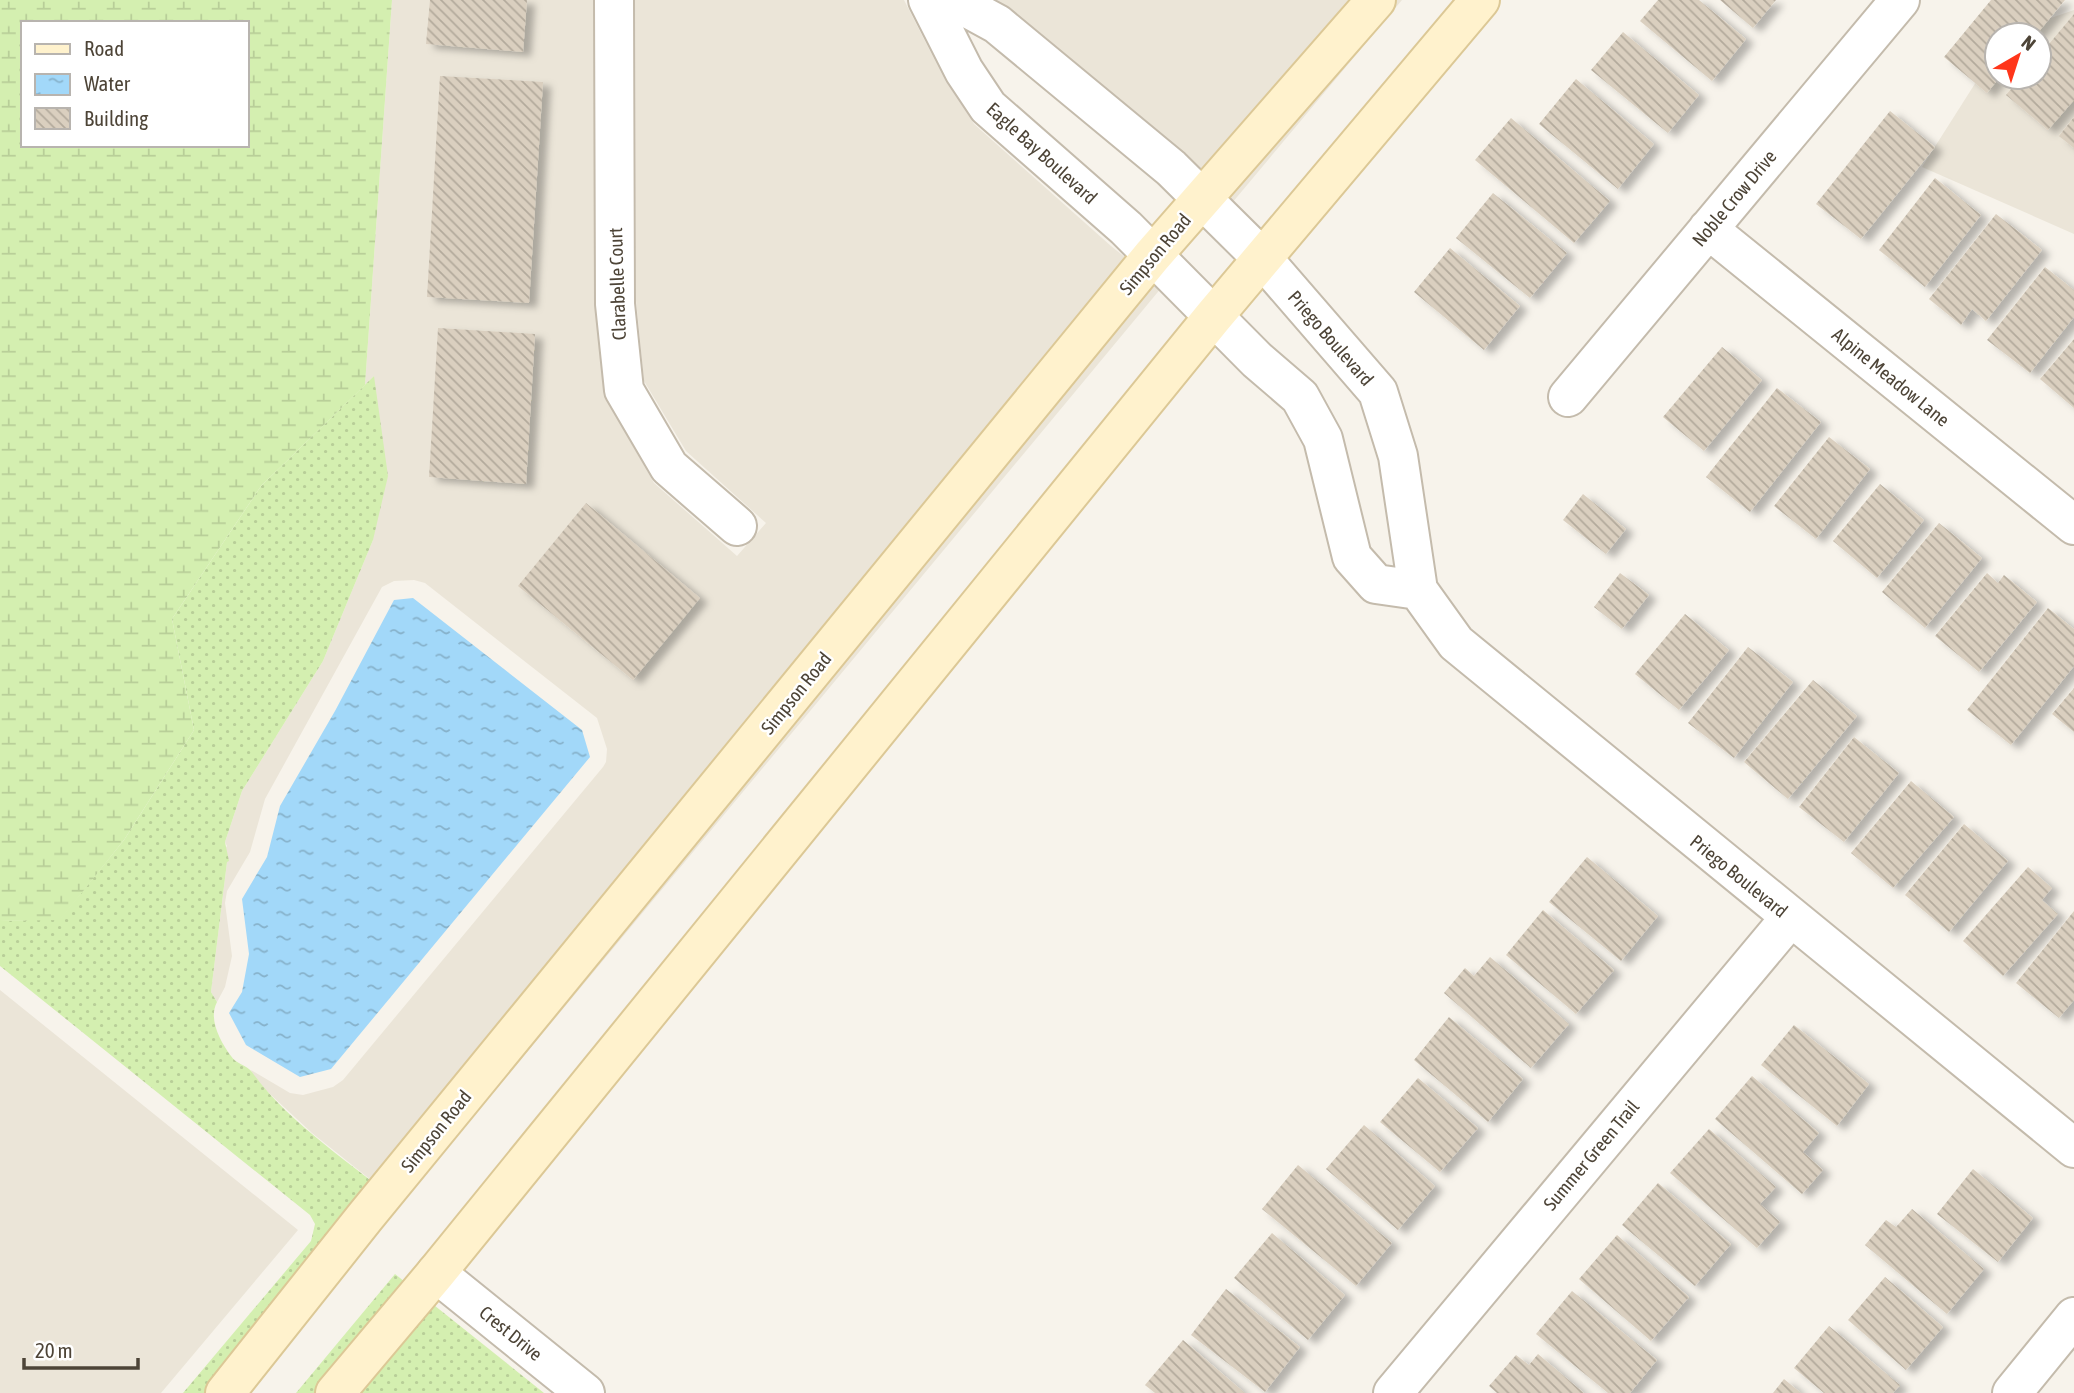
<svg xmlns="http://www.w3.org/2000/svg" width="2074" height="1393" font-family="'Asap Condensed',sans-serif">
<defs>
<pattern id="grass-dots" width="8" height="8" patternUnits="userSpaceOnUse" patternTransform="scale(1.75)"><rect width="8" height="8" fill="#d4efb0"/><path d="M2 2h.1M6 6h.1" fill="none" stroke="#b8ce98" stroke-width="1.8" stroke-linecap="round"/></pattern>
<pattern id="wetland-marsh" width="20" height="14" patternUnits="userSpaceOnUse" patternTransform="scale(1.75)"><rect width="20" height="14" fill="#d4efb0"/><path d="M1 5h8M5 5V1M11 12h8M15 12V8" fill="none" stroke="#b8ce98"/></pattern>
<pattern id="water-ripples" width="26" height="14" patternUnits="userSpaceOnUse" patternTransform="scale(1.75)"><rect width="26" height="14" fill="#a2d8f9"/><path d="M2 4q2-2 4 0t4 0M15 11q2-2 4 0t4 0" fill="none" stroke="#86b1ca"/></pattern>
<pattern id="building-back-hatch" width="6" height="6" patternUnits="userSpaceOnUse" patternTransform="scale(1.75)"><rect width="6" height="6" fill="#dacfbf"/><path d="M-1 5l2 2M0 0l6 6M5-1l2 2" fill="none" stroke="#b3aa9c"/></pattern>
<filter id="shadow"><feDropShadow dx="8" dy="4.5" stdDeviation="3.5" flood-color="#0004"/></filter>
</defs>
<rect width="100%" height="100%" fill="#f7f3eb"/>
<path fill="#ebe5d8" d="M 392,0 L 594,0 L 595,307 L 604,395 L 654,483 L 737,556 L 766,523 L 686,451 L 644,381 L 636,300 L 635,0 L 904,0 L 946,82 L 974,124 L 1111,246 L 1162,287 L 401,1204 L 312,1133 L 257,1082 L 251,1070 L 290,1093 L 303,1095 L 333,1087 L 343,1080 L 603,767 L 606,762 L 607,749 L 597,718 L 425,583 L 414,580 L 394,581 L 382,587 L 265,799 L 250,852 L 227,891 L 225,903 L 232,956 L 225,987 L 217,1002 L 211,992 L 227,862 L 225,849 L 227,846 L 225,842 L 242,791 L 323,661 L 373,540 L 374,376 L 365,385 Z
M 984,0 L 1402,0 L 1232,203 Z
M 2074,10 L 2074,234 L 1922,167 L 1997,49 L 1997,77 L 2039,77 L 2039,35 L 2006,35 L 2007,33 Z
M 0,990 L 298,1230 L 161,1393 L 0,1393 Z"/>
<path fill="url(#grass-dots)" d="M 374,376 L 388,476 L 373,540 L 323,661 L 242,791 L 225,842 L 229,861 L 227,862 L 211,992 L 217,1002 C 208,1019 220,1041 231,1056 C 236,1064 247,1065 252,1072 C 285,1120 355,1167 401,1204 L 245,1393 L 183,1393 L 311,1241 L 315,1224 L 310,1215 L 0,966 L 0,921 L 60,919 L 124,840 L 194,730 L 172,619 L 261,486 Z
M 395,1274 L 544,1393 L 296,1393 Z"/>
<path fill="url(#wetland-marsh)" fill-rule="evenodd" d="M 0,0 L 392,0 L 365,385 L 261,486 L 172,619 L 194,730 L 124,840 L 60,920 L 0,921 ZM 23,23 L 247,23 L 247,145 L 23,145 Z"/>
<path fill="url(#water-ripples)" d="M 413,598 L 582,730 L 590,757 L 331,1069 L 300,1077 L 246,1045 L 229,1013 L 242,992 L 249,954 L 242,899 L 267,857 L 280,806 L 335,711 L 394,600 Z"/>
<path fill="url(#building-back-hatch)" filter="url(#shadow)" d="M 430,0 L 527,0 L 523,52 L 426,44 Z
M 1658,0 L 1699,0 L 1746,39 L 1712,81 L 1640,21 Z
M 1720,0 L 1776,0 L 1753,28 Z
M 1991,0 L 2065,0 L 2036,35 L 1997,35 L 1997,77 L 2000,77 L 1987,93 L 1944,57 Z
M 2074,14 L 2074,100 L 2048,130 L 2006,95 L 2021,77 L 2039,77 L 2039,56 Z
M 1623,32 L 1699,95 L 1668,133 L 1591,70 Z
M 440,76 L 543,82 L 529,303 L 427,297 Z
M 1576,79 L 1654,144 L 1618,189 L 1539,124 Z
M 1890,111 L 1935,147 L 1861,239 L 1816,204 Z
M 2074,117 L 2074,148 L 2059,136 Z
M 1511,118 L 1610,201 L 1574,243 L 1475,160 Z
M 1935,178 L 1981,215 L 1925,287 L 1879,250 Z
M 1493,193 L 1567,253 L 1530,298 L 1456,238 Z
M 1996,214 L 2042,250 L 1986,321 L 1972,309 L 1961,325 L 1929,299 Z
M 1450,248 L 1520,306 L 1484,350 L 1414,292 Z
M 2045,267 L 2074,290 L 2074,317 L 2030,373 L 1987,340 Z
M 438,328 L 535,334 L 526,484 L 429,477 Z
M 2074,339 L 2074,408 L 2040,379 Z
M 1722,347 L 1762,380 L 1704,451 L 1663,417 Z
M 1777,388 L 1821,422 L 1750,512 L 1706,477 Z
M 1829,437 L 1870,469 L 1816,539 L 1774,506 Z
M 1880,484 L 1924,520 L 1877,578 L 1833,541 Z
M 1583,494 L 1626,529 L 1606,554 L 1563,520 Z
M 586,503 L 700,598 L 633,680 L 518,586 Z
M 1939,523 L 1982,558 L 1925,628 L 1882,592 Z
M 1620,573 L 1649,595 L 1622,629 L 1594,607 Z
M 1987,573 L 1998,583 L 2004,575 L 2037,602 L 1979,672 L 1935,636 Z
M 2048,608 L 2074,629 L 2074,666 L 2011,745 L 1967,710 Z
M 1685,614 L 1729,650 L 1679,710 L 1635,674 Z
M 1748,647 L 1793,682 L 1734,758 L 1688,723 Z
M 1813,680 L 1857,716 L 1788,799 L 1744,762 Z
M 2074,688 L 2074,732 L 2052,714 Z
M 1854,737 L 1899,773 L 1844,842 L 1799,807 Z
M 1911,781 L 1954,817 L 1893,888 L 1851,853 Z
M 1964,824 L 2008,861 L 1949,932 L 1905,895 Z
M 1587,857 L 1658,916 L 1621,961 L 1549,902 Z
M 2028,867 L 2052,888 L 2042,900 L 2058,914 L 2003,976 L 1963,941 Z
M 1543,910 L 1614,970 L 1576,1014 L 1506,955 Z
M 2074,911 L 2074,1000 L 2059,1018 L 2016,983 Z
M 1490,957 L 1569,1024 L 1531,1068 L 1444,993 L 1465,968 L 1474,976 Z
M 1449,1017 L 1523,1079 L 1488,1122 L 1414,1060 Z
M 1794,1025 L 1869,1084 L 1837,1126 L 1761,1065 Z
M 1752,1076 L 1819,1133 L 1803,1152 L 1823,1170 L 1802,1194 L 1715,1119 Z
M 1418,1078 L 1478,1128 L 1440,1172 L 1380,1122 Z
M 1364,1125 L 1435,1186 L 1398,1230 L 1326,1169 Z
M 1709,1129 L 1776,1187 L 1760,1204 L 1780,1222 L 1757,1248 L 1670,1173 Z
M 1298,1165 L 1392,1243 L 1356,1286 L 1262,1209 Z
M 1973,1169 L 2033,1218 L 1998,1262 L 1937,1214 Z
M 1658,1183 L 1731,1244 L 1695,1286 L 1622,1225 Z
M 1912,1209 L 1984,1269 L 1947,1314 L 1865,1245 L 1886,1220 L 1896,1227 Z
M 1272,1233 L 1345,1295 L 1308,1340 L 1234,1278 Z
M 1617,1235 L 1689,1297 L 1651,1341 L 1579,1279 Z
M 1885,1277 L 1943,1327 L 1906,1370 L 1848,1320 Z
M 1226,1289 L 1300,1347 L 1265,1392 L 1191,1335 Z
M 1572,1291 L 1657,1360 L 1630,1393 L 1608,1393 L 1536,1334 Z
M 1829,1326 L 1900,1385 L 1893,1393 L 1824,1393 L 1794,1368 Z
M 1183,1340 L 1245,1393 L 1155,1393 L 1145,1385 Z
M 1538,1354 L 1584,1393 L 1497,1393 L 1489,1386 L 1516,1355 L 1529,1365 Z
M 1784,1379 L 1801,1393 L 1773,1393 Z"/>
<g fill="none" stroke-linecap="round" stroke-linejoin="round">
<defs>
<path id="street" d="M 614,0 L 615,304 L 624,390 L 669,467 L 737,526
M 928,0 L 964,71 L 988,107 L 1126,228 L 1257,360 L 1300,397 L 1323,439 L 1352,557 L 1376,584 L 1418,590
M 953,0 L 997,24 L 1171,168 L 1262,258 L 1378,392 L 1398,456 L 1418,590 L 1456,643 L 2074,1148
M 1708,229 L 2074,525
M 1568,397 L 1900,0
M 436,1273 L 585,1393
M 1393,1393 L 1790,918
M 2012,1393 L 2074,1317"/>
<path id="secondary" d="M 225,1393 L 365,1217 L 1152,256 L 1376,0
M 335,1393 L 436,1273 L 1213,317 L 1480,0"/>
</defs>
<use href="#street" stroke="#c4bbac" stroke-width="42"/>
<use href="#secondary" stroke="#dcc896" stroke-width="42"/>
<use href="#street" stroke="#fff" stroke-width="38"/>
<use href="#secondary" stroke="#fff2cd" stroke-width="38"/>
</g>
<g text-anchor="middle" stroke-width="5" stroke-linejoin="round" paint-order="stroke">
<g font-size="19" fill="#4d4437" stroke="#fff">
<text transform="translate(1042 153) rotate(42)" y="7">Eagle Bay Boulevard</text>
<text transform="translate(1734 198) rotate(-50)" y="7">Noble Crow Drive</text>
<text transform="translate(1155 254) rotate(-50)" y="7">Simpson Road</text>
<text transform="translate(617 284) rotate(-92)" y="7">Clarabelle Court</text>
<text transform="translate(1331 338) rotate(49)" y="7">Priego Boulevard</text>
<text transform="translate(1891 377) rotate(39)" y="7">Alpine Meadow Lane</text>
<text transform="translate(796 693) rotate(-51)" y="7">Simpson Road</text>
<text transform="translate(1739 876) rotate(39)" y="7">Priego Boulevard</text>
<text transform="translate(436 1131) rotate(-51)" y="7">Simpson Road</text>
<text transform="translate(1591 1155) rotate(-50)" y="7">Summer Green Trail</text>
<text transform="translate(511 1333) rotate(39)" y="7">Crest Drive</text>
</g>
</g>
<rect x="21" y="21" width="228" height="126" fill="#ffffff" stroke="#b8b4af" stroke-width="2"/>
<rect x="35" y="44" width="35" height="10" fill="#fff2cd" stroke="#b8b4af" stroke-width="2"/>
<text x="84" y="56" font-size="21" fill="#4d4437">Road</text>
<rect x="35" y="74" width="35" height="21" fill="url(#water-ripples)" stroke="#b8b4af" stroke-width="2"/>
<text x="84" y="91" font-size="21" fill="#4d4437">Water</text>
<rect x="35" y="108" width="35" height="21" fill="url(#building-back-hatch)" stroke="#b8b4af" stroke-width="2"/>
<text x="84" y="126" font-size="21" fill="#4d4437">Building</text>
<g transform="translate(2018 56) rotate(39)"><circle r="33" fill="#ffffff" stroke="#b8b4af" stroke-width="2"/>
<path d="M0-5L12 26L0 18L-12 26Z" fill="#ff361a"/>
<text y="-10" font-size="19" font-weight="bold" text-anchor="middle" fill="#4d4437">N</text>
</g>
<path d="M24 1358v10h114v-10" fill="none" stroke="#4d4437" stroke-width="3.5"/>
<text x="35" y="1358" font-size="21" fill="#4d4437" stroke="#ffffff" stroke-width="5" paint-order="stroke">20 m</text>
</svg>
